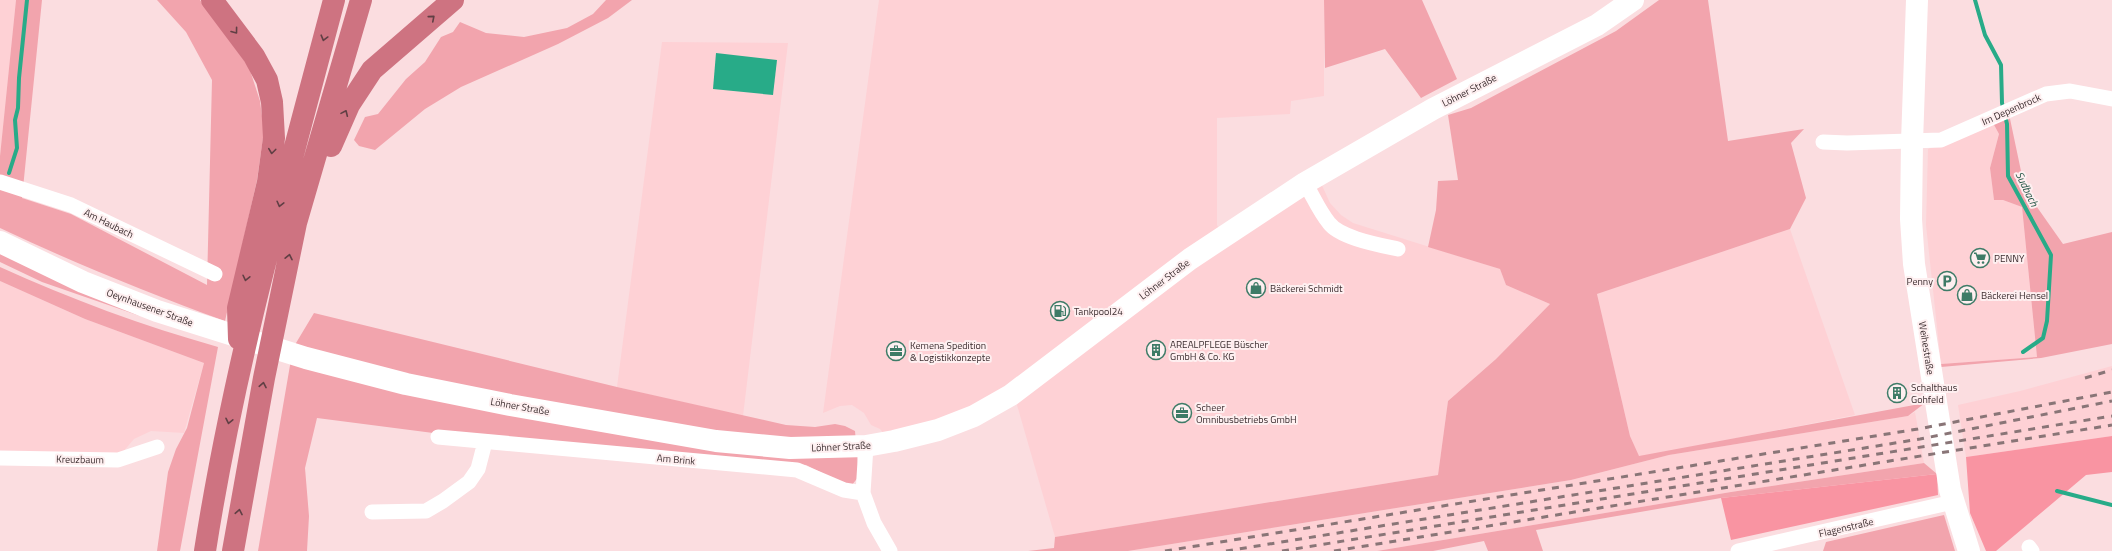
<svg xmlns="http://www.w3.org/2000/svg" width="2112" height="551" font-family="'Titillium Web',sans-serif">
<rect width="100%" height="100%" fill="#fbdde0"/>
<path fill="#fed1d5" d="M 0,0 L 16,0 L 0,156 Z
M 879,0 L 1324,0 L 1324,96 L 1291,101 L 1290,114 L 1217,118 L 1217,225 L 1227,242 L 1320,181 L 1330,203 L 1341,215 L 1353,223 L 1500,269 L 1506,285 L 1550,304 L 1496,359 L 1448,401 L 1438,475 L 1055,537 L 1013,391 L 889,440 L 880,429 L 871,425 L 864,413 L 852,405 L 840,406 L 823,413 Z
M 662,42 L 788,43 L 743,416 L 617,387 Z
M 1993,123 L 1999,134 L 1990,168 L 1994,200 L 2003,200 L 2022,207 L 2037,357 L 1941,364 L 1926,225 L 1928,149 Z
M 1790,229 L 1855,415 L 1639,457 L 1630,436 L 1597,294 Z
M 0,281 L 85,319 L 204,363 L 184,433 L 151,431 L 134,439 L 122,453 L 0,453 Z
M 2112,366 L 2112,436 L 1966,457 L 1958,405 L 2020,391 Z
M 1915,412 L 1924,463 L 1731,492 L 1377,551 L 1128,551 L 1571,480 L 1669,455 L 1908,416 Z"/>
<path fill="#f2a4ad" d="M 16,0 L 42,0 L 22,198 L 71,214 L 207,285 L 212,80 L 186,32 L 157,0 L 200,0 L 249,67 L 260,101 L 264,131 L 257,180 L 225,321 C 148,293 74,263 0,228 L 0,156 Z
M 606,0 L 632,0 L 608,18 L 558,44 L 461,87 L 425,109 L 375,150 L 359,146 L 354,140 L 365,117 L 378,114 L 406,79 L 425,62 L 441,37 L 453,32 L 460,22 L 486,33 L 524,37 L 567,28 L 593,14 Z
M 1324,0 L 1422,0 L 1457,79 L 1421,98 L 1385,49 L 1325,68 Z
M 1659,0 L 1708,0 L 1728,141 L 1804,129 L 1791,143 L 1806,198 L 1790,229 L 1597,294 L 1630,436 L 1639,456 L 1925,403 L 1908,416 L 1669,455 L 1571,480 L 1128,551 L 1028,551 L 1054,548 L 1055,537 L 1438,475 L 1448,401 L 1496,359 L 1550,304 L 1506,285 L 1500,269 L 1428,247 L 1436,210 L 1438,181 L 1458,180 L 1448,115 L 1471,108 L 1616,31 Z
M 2009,114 L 2025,190 L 2063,244 L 2112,232 L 2112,344 L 2041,358 L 1941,367 L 1941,364 L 2037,357 L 2022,207 L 2003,200 L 1994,200 L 1990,168 L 1999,134 L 1993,123 Z
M 0,252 L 140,316 L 42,282 L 0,262 Z
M 0,267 C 70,299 144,326 218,347 L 180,551 L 157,551 L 168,472 L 176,449 L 187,428 L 204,363 L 85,319 L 0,281 Z
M 314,313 L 617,387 L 786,425 L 815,427 L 835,424 L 845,426 L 855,431 L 859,476 L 852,485 L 836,480 L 806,465 L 441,434 L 317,418 L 305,468 L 309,516 L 307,551 L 258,551 L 293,348 Z
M 1924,463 L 1937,474 L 1721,498 L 1536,530 L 1543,551 L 1488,551 L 1484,541 L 1433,551 L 1377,551 L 1731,492 Z
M 1944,515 L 1955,551 L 1823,551 L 1826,542 Z"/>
<path fill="#f994a2" d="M 2112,436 L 2112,472 L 2086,475 L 1996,551 L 1986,551 L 1970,513 L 1966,457 Z
M 1937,474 L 1938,495 L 1731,540 L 1721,498 Z"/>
<path fill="#28ab88" d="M 716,53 L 777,60 L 773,95 L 713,89 Z"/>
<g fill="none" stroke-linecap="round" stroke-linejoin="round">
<path stroke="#28ab88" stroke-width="4" d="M 1975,0 L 1985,35 L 2001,65 L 2002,103 L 2007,124 L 2008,176 L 2051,255 L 2047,321 L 2043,338 L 2023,352
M 9,173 L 17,148 L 15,120 L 18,108 L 19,78 L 27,0
M 2057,491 L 2112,505"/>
<path stroke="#fff" stroke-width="15" d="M 1823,142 L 1847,143 L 1941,140 L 2046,94 L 2070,91 L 2112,99
M 0,182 L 71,205 L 215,274
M 1305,183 C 1313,196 1319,211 1329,223 C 1340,238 1380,245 1398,249
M 438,437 L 797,470 L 844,490 L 863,493
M 866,446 L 863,493 L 874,523 L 890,551
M 0,458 L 118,460 L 157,447
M 372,512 L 426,511 L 443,501 L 469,482 L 478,469 L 485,442
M 2029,547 L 2032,551
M 1738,551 L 1953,502"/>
<path stroke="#fff" stroke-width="22" d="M 1917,0 L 1912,142 L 1911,219 L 1914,264 L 1950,490 L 1969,551
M 0,242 L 83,282 L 157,311 L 306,358 L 406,384 L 510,405 L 716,441 L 790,448 L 866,446 L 894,441 L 938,430 L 974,416 L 1011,395 L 1190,259 L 1305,183 L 1433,109 L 1597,25 L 1633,0"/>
<path stroke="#ce7381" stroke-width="22" d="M 212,0 L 254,56 L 267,80 L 272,102 L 274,138 L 268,182 L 238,308 L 239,339
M 331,146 L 349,105 L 372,70 L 453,0
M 205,551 C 234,364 286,182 334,0
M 233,551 L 264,378 L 296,223 L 361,0"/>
<path stroke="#897577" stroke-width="3" stroke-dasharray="7 7" stroke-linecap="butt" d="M 2085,378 L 2112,370
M 1165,551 L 1918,429 L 2112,392
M 1226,551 L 1920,439 L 2112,401
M 1282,551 L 2112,416
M 1334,551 L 2112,425"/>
</g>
<defs><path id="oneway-chevron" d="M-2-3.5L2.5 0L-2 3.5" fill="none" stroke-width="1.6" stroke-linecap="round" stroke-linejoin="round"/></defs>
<g stroke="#603f44">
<use href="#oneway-chevron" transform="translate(432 18) rotate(-41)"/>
<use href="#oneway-chevron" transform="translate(235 31) rotate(53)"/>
<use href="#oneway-chevron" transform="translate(324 38) rotate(105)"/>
<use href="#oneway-chevron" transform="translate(345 113) rotate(-66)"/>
<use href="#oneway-chevron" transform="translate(272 151) rotate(97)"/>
<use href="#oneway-chevron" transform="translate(280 204) rotate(104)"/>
<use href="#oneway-chevron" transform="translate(289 257) rotate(-78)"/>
<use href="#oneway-chevron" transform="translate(246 278) rotate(103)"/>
<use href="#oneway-chevron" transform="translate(263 385) rotate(-79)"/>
<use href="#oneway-chevron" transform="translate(229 421) rotate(102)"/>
<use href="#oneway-chevron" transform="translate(239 512) rotate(-79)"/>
</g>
<defs>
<symbol id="supermarket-ring" viewBox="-11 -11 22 22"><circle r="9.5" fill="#feeff0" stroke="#3e7b67" stroke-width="1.5"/><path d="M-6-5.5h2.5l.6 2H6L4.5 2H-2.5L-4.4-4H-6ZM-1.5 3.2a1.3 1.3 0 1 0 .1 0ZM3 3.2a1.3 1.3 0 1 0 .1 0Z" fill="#3e7b67"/></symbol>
<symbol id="parking-ring" viewBox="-11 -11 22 22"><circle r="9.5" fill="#feeff0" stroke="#3e7b67" stroke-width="1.5"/><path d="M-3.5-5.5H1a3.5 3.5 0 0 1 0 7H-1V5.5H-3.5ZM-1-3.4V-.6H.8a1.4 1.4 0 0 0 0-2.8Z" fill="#3e7b67"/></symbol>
<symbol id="shop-ring" viewBox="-11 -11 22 22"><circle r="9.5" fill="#feeff0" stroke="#3e7b67" stroke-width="1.5"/><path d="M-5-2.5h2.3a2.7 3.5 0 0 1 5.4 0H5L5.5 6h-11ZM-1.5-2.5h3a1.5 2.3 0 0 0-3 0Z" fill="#3e7b67"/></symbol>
<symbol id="fuel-ring" viewBox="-11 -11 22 22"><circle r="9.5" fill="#feeff0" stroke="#3e7b67" stroke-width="1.5"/><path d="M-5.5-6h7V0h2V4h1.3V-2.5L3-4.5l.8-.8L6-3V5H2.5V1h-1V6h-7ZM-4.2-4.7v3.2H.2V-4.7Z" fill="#3e7b67"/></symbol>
<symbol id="building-ring" viewBox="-11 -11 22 22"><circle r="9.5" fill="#feeff0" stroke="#3e7b67" stroke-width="1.5"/><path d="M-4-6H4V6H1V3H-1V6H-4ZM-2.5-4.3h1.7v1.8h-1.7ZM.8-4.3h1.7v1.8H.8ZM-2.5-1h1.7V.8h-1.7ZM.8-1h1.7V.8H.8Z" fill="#3e7b67"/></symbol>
<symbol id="office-ring" viewBox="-11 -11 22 22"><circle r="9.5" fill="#feeff0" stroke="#3e7b67" stroke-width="1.5"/><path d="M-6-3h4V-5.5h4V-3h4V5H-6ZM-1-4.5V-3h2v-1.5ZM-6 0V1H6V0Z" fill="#3e7b67"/></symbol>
</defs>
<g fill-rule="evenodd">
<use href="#supermarket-ring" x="1969" y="247" width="22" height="22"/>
<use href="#parking-ring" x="1936" y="270" width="22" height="22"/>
<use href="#shop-ring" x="1245" y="277" width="22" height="22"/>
<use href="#shop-ring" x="1956" y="284" width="22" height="22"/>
<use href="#fuel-ring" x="1049" y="300" width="22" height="22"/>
<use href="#building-ring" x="1145" y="339" width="22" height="22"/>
<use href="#office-ring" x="885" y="340" width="22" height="22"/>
<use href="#building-ring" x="1886" y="382" width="22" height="22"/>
<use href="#office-ring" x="1171" y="402" width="22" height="22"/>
</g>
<g text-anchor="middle" stroke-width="4" stroke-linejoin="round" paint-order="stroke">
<g font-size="10" fill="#3c2e30" stroke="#feeff0">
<text transform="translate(1469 90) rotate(-27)" y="4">Löhner Straße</text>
<text transform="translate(2011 109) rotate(-24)" y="4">Im Depenbrock</text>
<text transform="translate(109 223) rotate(26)" y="4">Am Haubach</text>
<text transform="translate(1164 279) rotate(-37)" y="4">Löhner Straße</text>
<text transform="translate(150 307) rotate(20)" y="4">Oeynhausener Straße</text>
<text transform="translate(1927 348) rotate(81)" y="4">Weihestraße</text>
<text transform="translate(520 406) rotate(10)" y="4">Löhner Straße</text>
<text transform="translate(841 446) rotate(-3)" y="4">Löhner Straße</text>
<text transform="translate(80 459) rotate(1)" y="4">Kreuzbaum</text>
<text transform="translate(676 459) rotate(5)" y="4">Am Brink</text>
<text transform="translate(1846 527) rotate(-13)" y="4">Flagenstraße</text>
</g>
<g font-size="10" fill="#3c2e30" stroke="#feeff0" text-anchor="start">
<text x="1994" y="262">PENNY</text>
<text x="1933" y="285" text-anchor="end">Penny</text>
<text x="1270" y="292">Bäckerei Schmidt</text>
<text x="1981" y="299">Bäckerei Hensel</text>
<text x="1074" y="315">Tankpool24</text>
<text x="1170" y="348">AREALPFLEGE Büscher<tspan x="1170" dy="12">GmbH &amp; Co. KG</tspan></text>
<text x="910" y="349">Kemena Spedition<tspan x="910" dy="12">&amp; Logistikkonzepte</tspan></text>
<text x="1911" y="391">Schalthaus<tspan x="1911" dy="12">Gohfeld</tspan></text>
<text x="1196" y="411">Scheer<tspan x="1196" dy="12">Omnibusbetriebs GmbH</tspan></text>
</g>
<g font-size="11" font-style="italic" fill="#255747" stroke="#feeff0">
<text transform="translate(2027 189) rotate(64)" y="4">Sudbach</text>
</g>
</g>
</svg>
